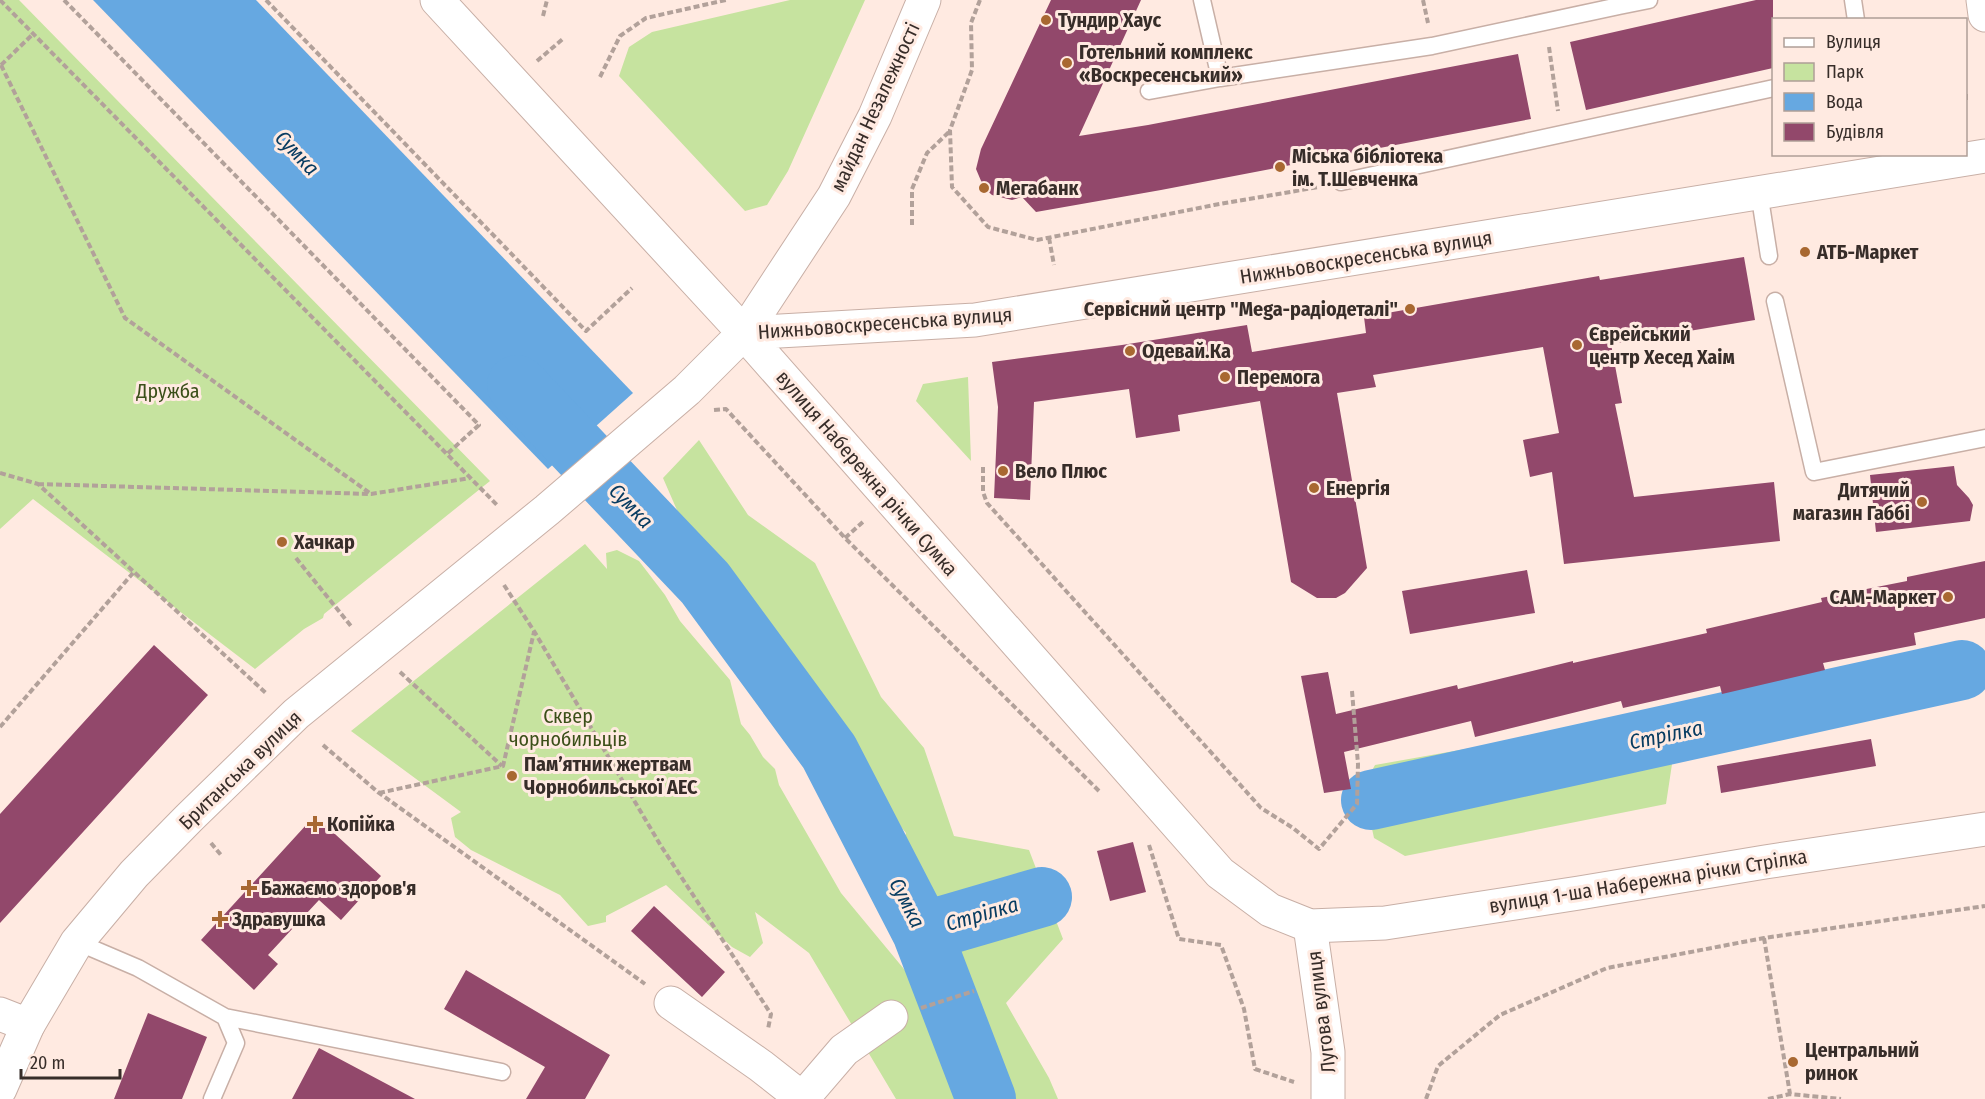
<svg xmlns="http://www.w3.org/2000/svg" width="1985" height="1099" font-family="'Fira Sans Condensed',sans-serif">
<rect width="100%" height="100%" fill="#ffeae1"/>
<path fill="#c6e39f" d="M 0,0 L 19,0 L 490,481 L 324,614 L 323,618 L 304,629 L 255,669 L 33,499 L 0,529 Z
M 790,0 L 865,0 L 788,171 L 767,205 L 745,211 L 619,76 L 629,47 L 652,32 Z
M 968,377 L 971,461 L 916,401 L 923,384 Z
M 699,440 L 748,515 L 815,563 L 881,697 L 924,748 L 954,836 L 1029,850 L 1063,939 L 1006,1003 L 1049,1078 L 1058,1099 L 896,1099 L 809,953 L 755,912 L 763,943 L 750,957 L 732,947 L 666,885 L 606,916 L 606,922 L 588,926 L 560,895 L 471,850 L 455,837 L 451,818 L 461,812 L 351,731 L 585,544 L 607,569 L 606,553 L 617,550 L 639,561 L 665,595 L 680,621 L 730,680 L 741,724 L 750,735 L 763,757 L 775,769 L 779,785 L 841,893 L 923,992 L 912,915 L 890,882 L 906,833 L 838,751 L 823,703 L 742,621 L 701,583 L 687,533 L 663,478 Z
M 1680,711 L 1666,804 L 1405,856 L 1374,838 L 1363,787 L 1375,765 Z"/>
<path fill="#66a8e1" d="M 93,0 L 256,0 L 633,393 L 548,469 Z"/>
<g fill="none" stroke-linecap="round" stroke-linejoin="round">
<path stroke="#66a8e1" stroke-width="60" d="M 517,385 L 705,583 L 829,752 L 922,932 L 986,1099
M 1371,800 L 1962,670
M 922,932 L 1042,897"/>
</g>
<path fill="#92486b" d="M 1051,0 L 1141,0 L 1079,136 L 1148,125 L 1518,54 L 1531,119 L 1161,190 L 1036,212 L 1022,197 L 1012,200 L 992,195 L 984,188 L 976,169 L 981,149 Z
M 1756,0 L 1773,0 L 1773,68 L 1586,110 L 1570,42 Z
M 1744,257 L 1755,320 L 1611,344 L 1622,403 L 1615,404 L 1634,497 L 1774,482 L 1780,541 L 1564,564 L 1552,472 L 1530,477 L 1523,440 L 1559,433 L 1543,347 L 1373,375 L 1376,387 L 1337,393 L 1367,568 L 1345,593 L 1336,598 L 1317,598 L 1291,582 L 1260,401 L 1178,415 L 1180,431 L 1136,438 L 1129,389 L 1034,402 L 1030,500 L 994,498 L 998,407 L 992,362 L 1122,345 L 1247,325 L 1252,352 L 1366,333 L 1364,317 L 1599,276 L 1600,280 Z
M 1954,466 L 1957,485 L 1969,498 L 1973,505 L 1970,521 L 1876,532 L 1870,475 Z
M 1985,561 L 1985,618 L 1914,633 L 1916,645 L 1823,663 L 1825,670 L 1722,694 L 1720,686 L 1623,708 L 1621,701 L 1475,737 L 1471,721 L 1344,752 L 1351,789 L 1324,793 L 1301,676 L 1328,672 L 1336,714 L 1457,685 L 1458,689 L 1573,661 L 1573,663 L 1707,633 L 1706,629 L 1822,602 L 1821,598 L 1907,581 L 1907,577 Z
M 1527,570 L 1535,613 L 1410,634 L 1402,591 Z
M 154,645 L 208,695 L 0,923 L 0,814 Z
M 1871,739 L 1876,766 L 1721,793 L 1717,766 Z
M 307,824 L 324,824 L 381,876 L 341,920 L 319,900 L 268,955 L 278,964 L 254,990 L 201,940 Z
M 1133,842 L 1146,892 L 1110,901 L 1097,851 Z
M 654,906 L 725,972 L 702,997 L 631,931 Z
M 466,970 L 610,1055 L 585,1099 L 526,1099 L 545,1067 L 444,1009 Z
M 148,1013 L 207,1037 L 182,1099 L 114,1099 Z
M 319,1048 L 415,1099 L 292,1099 Z"/>
<g fill="none" stroke-linecap="round" stroke-linejoin="round">
<defs>
<path id="lane" d="M 1202,0 L 1220,78
M 1853,0 L 1856,20
M 1619,6 L 1649,0
M 1149,91 L 1220,78 L 1432,46 L 1619,6 L 1618,0
M 1341,182 L 1774,88
M 1759,192 L 1769,256
M 1775,301 L 1814,472 L 1985,438
M 77,942 L 138,968 L 225,1017 L 236,1043 L 212,1099
M 225,1017 L 502,1072"/>
<path id="street" d="M 1983,0 L 1985,15
M 744,333 L 834,196 L 875,116 L 924,0
M 1310,926 L 1328,1052 L 1328,1099
M 671,1003 L 761,1066 L 803,1099
M 0,1014 L 28,1025
M 802,1099 L 844,1050 L 891,1017"/>
<path id="secondary" d="M 437,0 L 744,333 L 1220,873 L 1270,910 L 1310,926 L 1385,923 L 1579,893 L 1765,862 L 1985,829
M 744,333 L 975,320 L 1985,156
M 0,1089 L 28,1025 L 77,942 L 134,874 L 189,818 L 296,714 L 547,510 L 687,390 L 744,333"/>
</defs>
<use href="#lane" stroke="#c8afa6" stroke-width="19"/>
<use href="#street" stroke="#c8afa6" stroke-width="35"/>
<use href="#secondary" stroke="#c8afa6" stroke-width="35"/>
<path stroke="#b2a19a" stroke-width="4" stroke-dasharray="6 3" stroke-linecap="butt" d="M 0,0 L 498,506
M 64,0 L 479,425 L 447,454
M 266,0 L 586,331 L 632,288
M 980,0 L 971,23 L 972,70 L 950,130 L 952,187 L 988,227 L 1037,240 L 1214,205 L 1319,187
M 1423,0 L 1428,23
M 543,16 L 547,0
M 1549,47 L 1558,111
M 537,61 L 564,38
M 1,65 L 125,318 L 371,494
M 1,65 L 33,34
M 600,77 L 620,36 L 646,18 L 726,0
M 1966,94 L 1966,100
M 912,225 L 912,189 L 927,153 L 950,131
M 1049,238 L 1054,265
M 714,410 L 726,409 L 845,538 L 1100,792
M 983,467 L 983,492 L 987,503 L 1261,808 L 1293,828 L 1319,849 L 1357,804 L 1358,764 L 1352,691
M 0,473 L 38,484 L 267,694
M 38,484 L 371,494 L 470,478
M 845,538 L 865,520
M 296,558 L 351,626
M 504,585 L 534,631 L 661,846 L 771,1014 L 768,1029
M 400,672 L 502,766
M 0,727 L 133,573
M 323,745 L 379,793 L 645,984
M 379,793 L 503,766 L 534,632
M 211,843 L 221,855
M 1149,845 L 1179,939 L 1221,945 L 1244,1009 L 1255,1069 L 1294,1082
M 1764,938 L 1790,1094
M 921,1008 L 974,991
M 1426,1099 L 1438,1066 L 1500,1015 L 1607,968 L 1764,938 L 1985,906
M 1768,1099 L 1790,1094 L 1841,1099"/>
<use href="#lane" stroke="#fff" stroke-width="16"/>
<use href="#street" stroke="#fff" stroke-width="33"/>
<use href="#secondary" stroke="#fff" stroke-width="33"/>
</g>
<g fill="#a86831" stroke="#ffeae1" stroke-width="2">
<circle cx="1046" cy="20" r="6"/>
<circle cx="1067" cy="63" r="6"/>
<circle cx="1280" cy="167" r="6"/>
<circle cx="984" cy="188" r="6"/>
<circle cx="1805" cy="252" r="6"/>
<circle cx="1410" cy="309" r="6"/>
<circle cx="1577" cy="345" r="6"/>
<circle cx="1130" cy="351" r="6"/>
<circle cx="1225" cy="377" r="6"/>
<circle cx="1003" cy="471" r="6"/>
<circle cx="1314" cy="488" r="6"/>
<circle cx="1922" cy="502" r="6"/>
<circle cx="282" cy="542" r="6"/>
<circle cx="1948" cy="597" r="6"/>
<circle cx="512" cy="776" r="6"/>
<path d="M312 815h6v6h6v6h-6v6h-6v-6h-6v-6h6z"/>
<path d="M246 879h6v6h6v6h-6v6h-6v-6h-6v-6h6z"/>
<path d="M217 910h6v6h6v6h-6v6h-6v-6h-6v-6h6z"/>
<circle cx="1793" cy="1062" r="6"/>
</g>
<g text-anchor="middle" stroke-width="6" stroke-linejoin="round" paint-order="stroke">
<g font-size="20" font-weight="bold" fill="#372d29" stroke="#ffeae1" text-anchor="start">
<text x="1058" y="27">Тундир Хаус</text>
<text x="1079" y="59">Готельний комплекс<tspan x="1079" dy="23">«Воскресенський»</tspan></text>
<text x="1292" y="163">Міська бібліотека<tspan x="1292" dy="23">ім. Т.Шевченка</tspan></text>
<text x="996" y="195">Мегабанк</text>
<text x="1817" y="259">АТБ-Маркет</text>
<text x="1398" y="316" text-anchor="end">Сервісний центр "Mega-радіодеталі"</text>
<text x="1589" y="341">Єврейський<tspan x="1589" dy="23">центр Хесед Хаім</tspan></text>
<text x="1142" y="358">Одевай.Ка</text>
<text x="1237" y="384">Перемога</text>
<text x="1015" y="478">Вело Плюс</text>
<text x="1326" y="495">Енергія</text>
<text x="1910" y="497" text-anchor="end">Дитячий<tspan x="1910" dy="23">магазин Габбі</tspan></text>
<text x="294" y="549">Хачкар</text>
<text x="1936" y="604" text-anchor="end">САМ-Маркет</text>
<text x="524" y="771">Пам’ятник жертвам<tspan x="524" dy="23">Чорнобильської АЕС</tspan></text>
<text x="327" y="831">Копійка</text>
<text x="261" y="895">Бажаємо здоров'я</text>
<text x="232" y="926">Здравушка</text>
<text x="1805" y="1057">Центральний<tspan x="1805" dy="23">ринок</tspan></text>
</g>
<g font-size="20" fill="#372d29" stroke="#ffeae1">
<text transform="translate(875 107) rotate(-65)" y="7">майдан Незалежності</text>
<text transform="translate(1366 257) rotate(-9)" y="7">Нижньовоскресенська вулиця</text>
<text transform="translate(885 323) rotate(-4)" y="7">Нижньовоскресенська вулиця</text>
<text transform="translate(867 473) rotate(49)" y="7">вулиця Набережна річки Сумка</text>
<text transform="translate(240 770) rotate(-44)" y="7">Британська вулиця</text>
<text transform="translate(1648 881) rotate(-9)" y="7">вулиця 1-ша Набережна річки Стрілка</text>
<text transform="translate(1321 1012) rotate(-97)" y="7">Лугова вулиця</text>
</g>
<g font-size="20" fill="#3b4f19" stroke="#ffeae1">
<text x="168" y="398">Дружба</text>
<text x="568" y="723">Сквер<tspan x="568" dy="23">чорнобильців</tspan></text>
</g>
<g font-size="21" font-style="italic" fill="#083c61" stroke="#ffeae1">
<text transform="translate(297 153) rotate(46)" y="7">Сумка</text>
<text transform="translate(631 506) rotate(46)" y="7">Сумка</text>
<text transform="translate(1666 735) rotate(-12)" y="7">Стрілка</text>
<text transform="translate(907 903) rotate(63)" y="7">Сумка</text>
<text transform="translate(982 914) rotate(-16)" y="7">Стрілка</text>
</g>
</g>
<rect x="1772" y="18" width="195" height="138" fill="#ffeae1" stroke="#af9e97" stroke-width="1.5"/>
<rect x="1784" y="38" width="30" height="9" fill="#ffffff" stroke="#af9e97" stroke-width="1.5"/>
<text x="1826" y="48" font-size="18" fill="#372d29">Вулиця</text>
<rect x="1784" y="63" width="30" height="18" fill="#c6e39f" stroke="#af9e97" stroke-width="1.5"/>
<text x="1826" y="78" font-size="18" fill="#372d29">Парк</text>
<rect x="1784" y="93" width="30" height="18" fill="#66a8e1" stroke="#af9e97" stroke-width="1.5"/>
<text x="1826" y="108" font-size="18" fill="#372d29">Вода</text>
<rect x="1784" y="123" width="30" height="18" fill="#92486b" stroke="#af9e97" stroke-width="1.5"/>
<text x="1826" y="138" font-size="18" fill="#372d29">Будівля</text>
<path d="M21 1069v9h99v-9" fill="none" stroke="#372d29" stroke-width="3"/>
<text x="30" y="1069" font-size="18" fill="#372d29" stroke="#ffeae1" stroke-width="4.5" paint-order="stroke">20 m</text>
</svg>
